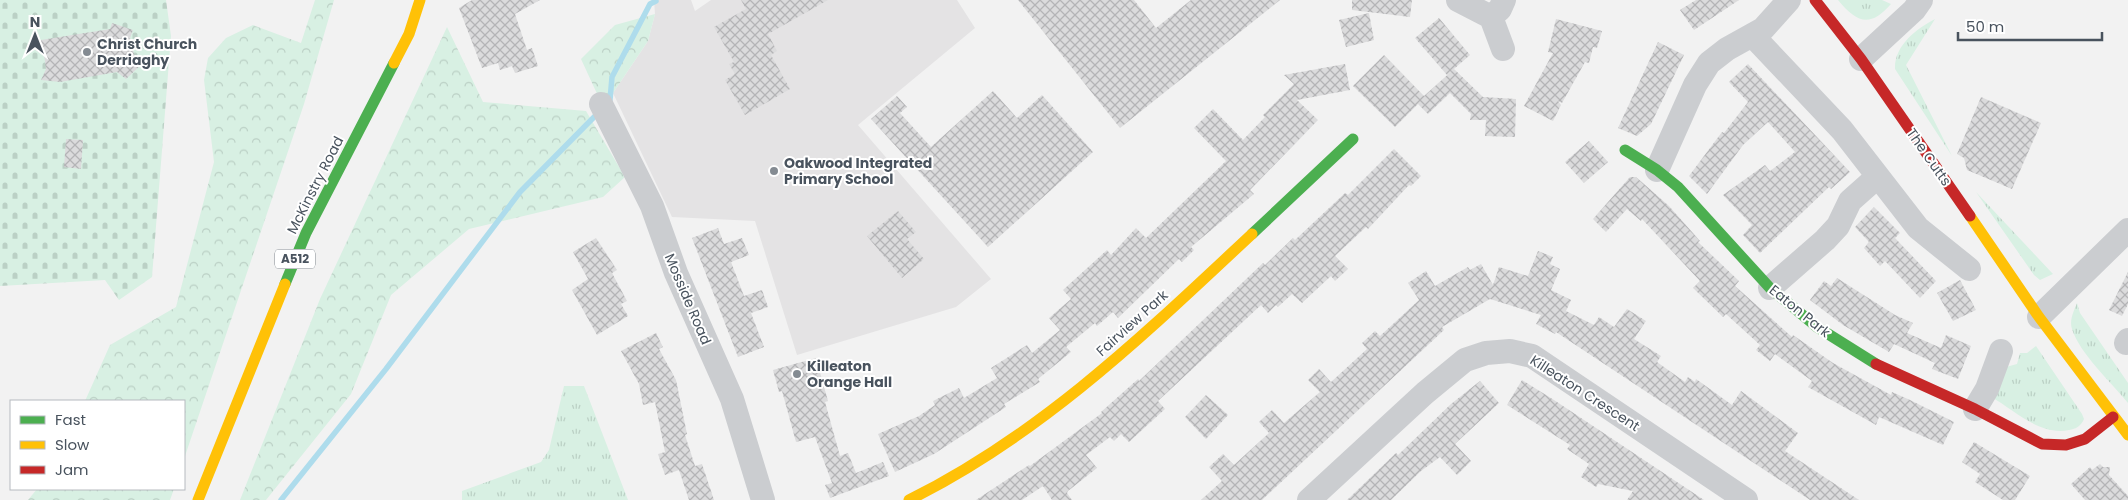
<svg xmlns="http://www.w3.org/2000/svg" width="2128" height="500" font-family="Poppins,sans-serif">
<defs>
<pattern id="grass-tufts" width="24" height="20" patternUnits="userSpaceOnUse" patternTransform="scale(1.25)"><rect width="24" height="20" fill="#d8f0e3"/><path d="M3 7l-1-3M5 7V3M7 7l1-3M15 17l-1-3M17 17v-4M19 17l1-3" fill="none" stroke="#bbd0c5"/></pattern>
<pattern id="forest-crowns" width="20" height="18" patternUnits="userSpaceOnUse" patternTransform="scale(1.25)"><rect width="20" height="18" fill="#d8f0e3"/><path d="M2 6a3 3 0 1 1 6 0M12 15a3 3 0 1 1 6 0" fill="none" stroke="#bbd0c5"/></pattern>
<pattern id="cemetery-stones" width="16" height="16" patternUnits="userSpaceOnUse" patternTransform="scale(1.25)"><rect width="16" height="16" fill="#d8f0e3"/><path d="M2 7V4a2 2 0 0 1 4 0v3zM10 15v-3a2 2 0 0 1 4 0v3z" fill="#bbd0c5"/></pattern>
<pattern id="building-cross-hatch" width="8" height="8" patternUnits="userSpaceOnUse" patternTransform="scale(1.25)"><rect width="8" height="8" fill="#dbdbdc"/><path d="M0 0l8 8M0 8l8-8" fill="none" stroke="#b4b4b6"/></pattern>
</defs>
<rect width="100%" height="100%" fill="#f2f2f2"/>
<path fill="#e4e3e4" d="M 654,0 L 691,0 L 695,11 L 711,0 L 957,0 L 975,28 L 858,125 L 991,279 L 956,307 L 797,355 L 755,221 L 672,217 L 613,93 L 648,41 L 655,14 Z"/>
<path fill="url(#grass-tufts)" d="M 1838,0 L 1882,0 L 1891,4 C 1870,28 1857,23 1838,0 Z
M 1935,19 L 1906,65 L 1952,156 L 1895,69 C 1894,46 1916,29 1935,19 Z
M 1976,192 L 2053,274 L 2040,280 L 2034,275 Z
M 2077,303 L 2080,313 L 2128,383 L 2128,403 C 2111,382 2080,354 2072,329 C 2069,320 2074,311 2077,303 Z
M 2036,346 L 2082,414 L 2084,419 C 2081,426 2076,429 2069,430 C 2039,436 2015,410 1991,397 L 2006,367 L 2017,364 L 2020,353 L 2027,353 Z
M 564,386 L 584,386 L 628,500 L 462,500 L 462,491 L 541,462 L 549,450 Z"/>
<path fill="url(#forest-crowns)" d="M 315,0 L 334,0 L 304,104 L 184,459 L 184,401 L 85,401 L 110,345 L 176,307 L 214,162 L 204,80 L 208,58 L 226,38 L 253,25 L 301,43 Z
M 655,14 L 648,41 L 613,93 L 599,98 L 581,59 L 615,25 Z
M 447,27 L 483,102 L 586,111 L 625,177 L 603,197 L 469,229 L 391,295 L 351,394 L 266,500 L 240,500 L 320,299 Z
M 37,489 L 174,489 L 170,500 L 28,500 Z"/>
<path fill="url(#cemetery-stones)" d="M 0,0 L 166,0 L 171,36 L 152,277 L 119,300 L 105,280 L 0,286 Z"/>
<g fill="none" stroke-linecap="round" stroke-linejoin="round">
<path stroke="#aedcec" stroke-width="5.5" d="M 607,103 L 610,100 L 612,77 L 650,4 L 656,1
M 281,500 L 386,369 L 520,192 L 599,112"/>
</g>
<path fill="url(#building-cross-hatch)" d="M 472,0 L 540,0 L 515,14 L 527,50 L 532,48 L 538,66 L 515,73 L 512,66 L 500,70 L 498,63 L 482,68 L 459,8 Z
M 741,0 L 828,0 L 768,34 L 777,51 L 771,55 L 790,89 L 745,115 L 725,80 L 735,74 L 729,64 L 734,62 L 714,27 L 746,9 Z
M 1018,0 L 1134,0 L 1156,28 L 1191,0 L 1280,0 L 1120,128 Z
M 1352,0 L 1412,0 L 1410,17 L 1352,10 Z
M 1696,0 L 1739,0 L 1694,30 L 1680,10 Z
M 1369,13 L 1374,40 L 1346,47 L 1339,20 Z
M 1439,18 L 1470,55 L 1447,75 L 1415,38 Z
M 1556,19 L 1602,31 L 1597,48 L 1593,47 L 1589,63 L 1585,62 L 1562,103 L 1558,101 L 1561,105 L 1553,121 L 1524,106 L 1553,53 L 1548,52 Z
M 112,23 L 133,30 L 130,38 L 136,62 L 141,65 L 126,79 L 117,72 L 60,82 L 41,80 L 46,69 L 44,55 L 35,50 L 41,40 L 110,29 Z
M 1658,42 L 1684,55 L 1651,124 L 1637,136 L 1618,128 Z
M 1384,55 L 1424,96 L 1454,69 L 1483,97 L 1516,99 L 1515,137 L 1485,136 L 1486,120 L 1470,120 L 1471,114 L 1450,93 L 1428,114 L 1418,104 L 1395,127 L 1353,86 Z
M 1345,64 L 1350,90 L 1297,100 L 1318,120 L 1250,190 L 1254,194 L 1191,247 L 1194,250 L 1182,262 L 1179,259 L 1118,318 L 1113,312 L 1097,326 L 1095,323 L 1066,347 L 1071,352 L 1038,379 L 1040,382 L 1004,404 L 1006,407 L 934,454 L 895,472 L 878,434 L 919,416 L 935,405 L 933,401 L 959,388 L 964,398 L 997,378 L 991,368 L 1027,345 L 1032,353 L 1060,330 L 1049,318 L 1071,299 L 1063,290 L 1107,250 L 1111,255 L 1136,228 L 1146,238 L 1226,161 L 1194,128 L 1213,109 L 1243,140 L 1265,117 L 1263,115 L 1294,84 L 1284,75 Z
M 1748,64 L 1850,172 L 1831,189 L 1829,187 L 1760,253 L 1743,235 L 1752,225 L 1723,195 L 1765,165 L 1770,171 L 1795,152 L 1768,122 L 1743,145 L 1707,194 L 1689,176 L 1722,132 L 1724,133 L 1748,102 L 1729,82 Z
M 993,91 L 1017,118 L 1042,95 L 1093,152 L 988,247 L 871,119 L 897,96 L 907,107 L 900,113 L 931,147 Z
M 1981,97 L 2041,123 L 2012,189 L 1967,170 L 1964,158 L 1957,154 Z
M 66,139 L 83,140 L 81,169 L 64,167 Z
M 1589,141 L 1608,162 L 1584,183 L 1565,162 Z
M 1394,149 L 1421,176 L 1411,186 L 1409,185 L 1368,229 L 1366,227 L 1335,256 L 1348,269 L 1335,281 L 1331,276 L 1302,303 L 1292,294 L 1278,307 L 1276,305 L 1268,313 L 1261,305 L 1158,401 L 1165,409 L 1129,442 L 1121,434 L 1114,441 L 1110,437 L 1086,455 L 1097,468 L 1068,491 L 1067,493 L 1072,500 L 1052,500 L 1043,486 L 1022,500 L 976,500 L 1029,465 L 1030,466 L 1102,413 L 1101,412 L 1138,379 L 1139,381 L 1263,263 L 1265,265 L 1293,238 L 1295,240 L 1345,193 L 1348,195 Z
M 1630,177 L 1636,177 L 1669,206 L 1700,241 L 1698,242 L 1739,281 L 1735,286 L 1792,337 L 1793,335 L 1833,363 L 1891,395 L 1892,392 L 1910,400 L 1954,422 L 1943,445 L 1879,417 L 1876,425 L 1869,421 L 1808,387 L 1812,381 L 1775,354 L 1770,361 L 1756,350 L 1760,345 L 1726,314 L 1723,317 L 1693,288 L 1700,281 L 1642,219 L 1641,221 L 1627,209 L 1606,232 L 1593,219 Z
M 1874,207 L 1900,233 L 1895,238 L 1936,281 L 1920,298 L 1885,261 L 1880,266 L 1864,248 L 1869,242 L 1855,227 Z
M 898,211 L 916,232 L 907,239 L 924,259 L 902,278 L 867,236 Z
M 718,228 L 724,244 L 742,238 L 749,255 L 731,262 L 744,296 L 762,290 L 768,307 L 751,313 L 764,347 L 738,357 L 692,238 Z
M 596,238 L 617,270 L 612,273 L 627,301 L 621,304 L 628,316 L 597,335 L 572,290 L 588,279 L 573,252 Z
M 1538,251 L 1553,257 L 1550,264 L 1560,269 L 1551,290 L 1571,300 L 1566,311 L 1594,325 L 1599,317 L 1614,327 L 1627,309 L 1646,321 L 1634,339 L 1661,356 L 1657,362 L 1685,382 L 1688,377 L 1695,382 L 1696,379 L 1732,405 L 1741,391 L 1798,433 L 1785,451 L 1859,500 L 1810,500 L 1556,332 L 1555,334 L 1536,324 L 1541,315 L 1490,299 L 1442,327 L 1444,330 L 1262,500 L 1201,500 L 1222,481 L 1209,467 L 1223,454 L 1234,465 L 1269,433 L 1259,422 L 1272,410 L 1284,423 L 1320,392 L 1308,380 L 1319,369 L 1331,382 L 1367,349 L 1362,343 L 1375,331 L 1380,336 L 1419,300 L 1408,283 L 1426,271 L 1435,286 L 1468,267 L 1470,270 L 1481,264 L 1493,285 L 1499,267 L 1528,276 Z
M 2128,272 L 2128,304 L 2122,316 L 2109,310 Z
M 1837,278 L 1895,315 L 1913,323 L 1907,333 L 1941,348 L 1946,335 L 1971,346 L 1958,379 L 1932,369 L 1935,363 L 1894,344 L 1889,352 L 1843,325 L 1810,300 L 1824,281 L 1831,286 Z
M 1960,280 L 1976,310 L 1953,321 L 1937,293 Z
M 656,333 L 663,347 L 659,349 L 676,380 L 687,434 L 685,435 L 695,466 L 702,464 L 714,500 L 689,500 L 679,470 L 665,475 L 658,454 L 665,452 L 655,402 L 643,405 L 639,384 L 621,351 Z
M 816,358 L 828,401 L 825,402 L 840,456 L 848,453 L 856,473 L 883,462 L 889,476 L 830,498 L 825,485 L 832,483 L 815,437 L 796,442 L 782,391 L 779,392 L 773,370 Z
M 1522,380 L 1554,400 L 1704,500 L 1627,500 L 1633,491 L 1598,484 L 1596,487 L 1581,477 L 1589,464 L 1567,449 L 1570,445 L 1507,405 Z
M 1480,381 L 1499,403 L 1455,444 L 1471,461 L 1457,475 L 1440,457 L 1421,471 L 1391,500 L 1347,500 L 1396,453 L 1398,455 L 1451,404 Z
M 1206,395 L 1228,415 L 1206,439 L 1185,417 Z
M 1974,442 L 2030,476 L 2015,500 L 2003,500 L 1975,482 L 1980,474 L 1962,462 Z
M 2100,464 L 2103,467 L 2110,467 L 2109,475 L 2128,496 L 2128,500 L 2085,500 L 2071,484 L 2090,467 L 2092,470 Z"/>
<g fill="none" stroke-linecap="round" stroke-linejoin="round">
<path stroke="#cbcdd0" stroke-width="24" d="M 1458,0 L 1491,17 L 1503,49
M 1491,17 L 1500,9 L 1504,0
M 1753,36 L 1842,130 L 1918,228 L 1969,269
M 1861,59 L 1914,10 L 1921,0
M 601,104 L 652,206 L 676,273 L 732,399 L 763,500
M 1657,170 L 1695,85 L 1709,63 L 1727,49 L 1763,29 L 1789,0
M 1770,288 L 1825,240 L 1838,226 L 1850,201 L 1877,177
M 2039,317 L 2128,230
M 2126,343 L 2128,340
M 1975,409 L 1987,389 L 2001,351
M 1309,500 L 1425,393 L 1465,360 L 1486,353 L 1510,351 L 1532,356 L 1746,500"/>
<path stroke="#4caf50" stroke-width="11" d="M 1625,150 L 1657,170 L 1678,187 L 1770,288 L 1817,327 L 1876,364
M 1252,234 L 1353,139
M 285,284 L 306,233 L 394,63"/>
<path stroke="#ffc107" stroke-width="11" d="M 394,63 L 409,34 L 420,0
M 1970,216 L 2039,317 L 2128,435
M 198,500 L 285,284
M 909,500 C 1042,434 1145,334 1252,234"/>
<path stroke="#c62828" stroke-width="11" d="M 1815,0 L 1861,59 L 1970,216
M 1876,364 L 1975,409 L 2042,444 L 2066,445 L 2085,439 L 2113,417"/>
</g>
<g fill="#848b92" stroke="#fff" stroke-width="2">
<circle cx="87" cy="52" r="5"/>
<circle cx="774" cy="171" r="5"/>
<circle cx="797" cy="374" r="5"/>
</g>
<g text-anchor="middle" stroke-width="4" stroke-linejoin="round" paint-order="stroke">
<rect fill="#fff" stroke="#80878e" stroke-width="1" x="275" y="249.5" width="40" height="19" rx="4"/>
<g font-size="12" font-weight="bold" fill="#49535e">
<text x="295" y="263">A512</text>
</g>
<g font-size="14" font-weight="bold" fill="#49535e" stroke="#fff" text-anchor="start">
<text x="97" y="49">Christ Church<tspan x="97" dy="16">Derriaghy</tspan></text>
<text x="784" y="168">Oakwood Integrated<tspan x="784" dy="16">Primary School</tspan></text>
<text x="807" y="371">Killeaton<tspan x="807" dy="16">Orange Hall</tspan></text>
</g>
<g font-size="14" fill="#49535e" stroke="#fff">
<text transform="translate(1929 157) rotate(55)" y="5">The Cutts</text>
<text transform="translate(315 185) rotate(-63)" y="5">McKinstry Road</text>
<text transform="translate(688 299) rotate(67)" y="5">Mosside Road</text>
<text transform="translate(1800 311) rotate(39)" y="5">Eaton Park</text>
<text transform="translate(1132 323) rotate(-42)" y="5">Fairview Park</text>
<text transform="translate(1585 393) rotate(33)" y="5">Killeaton Crescent</text>
</g>
</g>
<rect x="10" y="400" width="175" height="90" fill="#ffffff" stroke="#b6babf"/>
<rect x="20" y="416" width="25" height="8" fill="#4caf50" stroke="#b6babf"/>
<text x="55" y="425" font-size="15" fill="#49535e">Fast</text>
<rect x="20" y="441" width="25" height="8" fill="#ffc107" stroke="#b6babf"/>
<text x="55" y="450" font-size="15" fill="#49535e">Slow</text>
<rect x="20" y="466" width="25" height="8" fill="#c62828" stroke="#b6babf"/>
<text x="55" y="475" font-size="15" fill="#49535e">Jam</text>
<g transform="translate(35 35)" stroke="#ffffff" stroke-width="4" paint-order="stroke">
<path d="M0-4L9 19L0 12L-9 19Z" fill="#49535e"/>
<text y="-8" font-size="14" font-weight="bold" text-anchor="middle" fill="#49535e">N</text>
</g>
<path d="M1958 32v8h144v-8" fill="none" stroke="#49535e" stroke-width="2.5"/>
<text x="1966" y="32" font-size="15" fill="#49535e" stroke="#ffffff" stroke-width="4" paint-order="stroke">50 m</text>
</svg>
